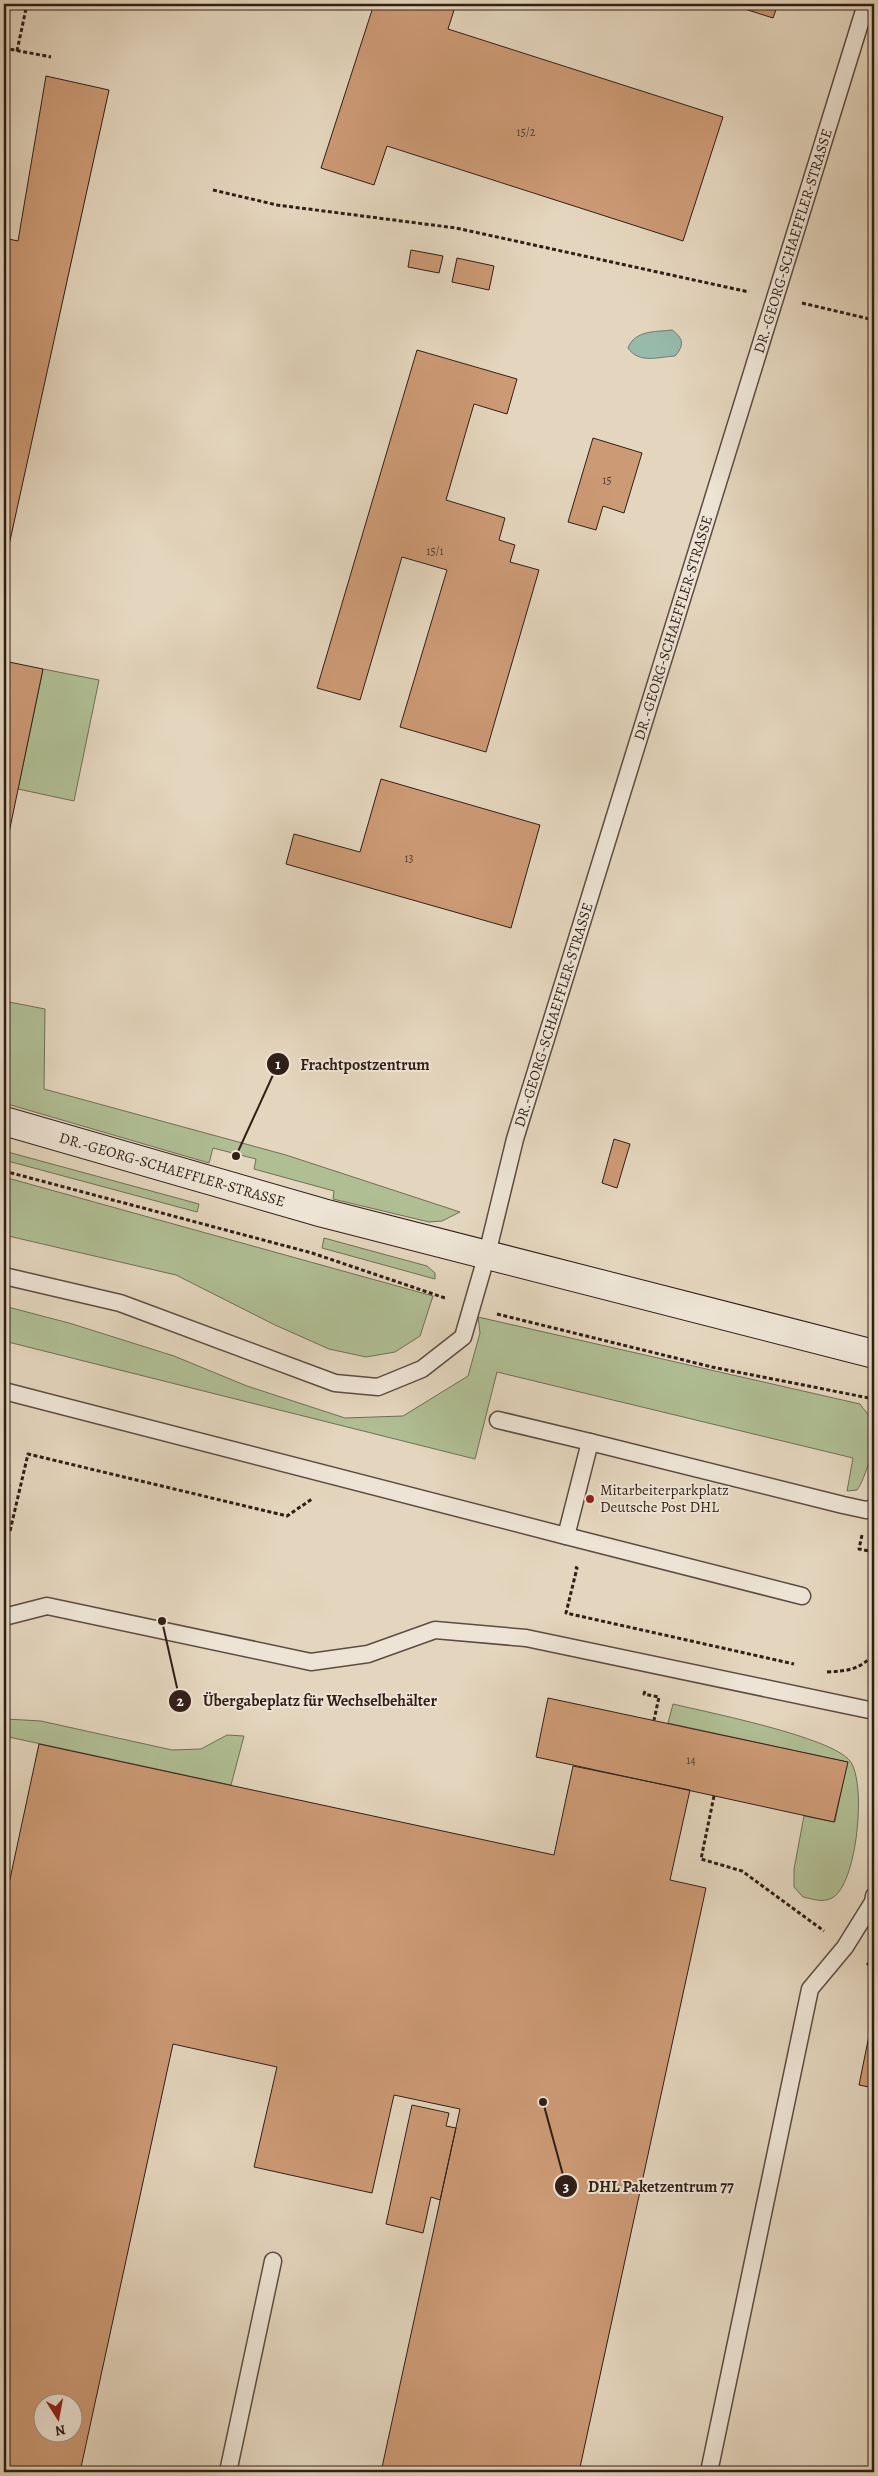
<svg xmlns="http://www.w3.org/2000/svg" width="878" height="2476" font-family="Alegreya,serif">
<rect width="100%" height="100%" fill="#e4d6be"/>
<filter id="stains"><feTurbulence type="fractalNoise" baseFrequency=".004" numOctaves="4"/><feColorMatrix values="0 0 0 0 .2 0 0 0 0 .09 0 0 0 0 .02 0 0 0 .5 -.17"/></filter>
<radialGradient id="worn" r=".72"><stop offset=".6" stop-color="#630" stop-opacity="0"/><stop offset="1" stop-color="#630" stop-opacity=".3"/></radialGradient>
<path fill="#b0be94" stroke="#706e56" d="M 43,669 L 99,680 L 74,801 L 18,789 Z
M 4,1001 L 45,1009 L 44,1089 L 286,1155 L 460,1212 L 442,1221 L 429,1222 L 333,1199 L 334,1191 L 254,1169 L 256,1159 L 213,1148 L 209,1163 L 4,1103 Z
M 4,1151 L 199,1204 L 197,1212 L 4,1160 Z
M 4,1177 L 433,1296 L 420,1336 L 395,1352 L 366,1357 L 329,1349 L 275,1325 L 176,1275 L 4,1235 Z
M 324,1238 L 427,1266 L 435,1273 L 435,1279 L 322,1248 Z
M 4,1306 L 69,1323 L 174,1356 L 247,1386 L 345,1418 L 403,1416 L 468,1376 L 480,1333 L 478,1317 L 860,1404 C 864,1410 871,1417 874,1424 C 878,1437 865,1480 857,1490 L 847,1491 L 853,1458 L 497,1372 L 475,1459 L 4,1341 Z
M 673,1704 C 706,1712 832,1737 850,1761 C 867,1783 857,1885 832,1898 C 822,1903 813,1899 803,1897 L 794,1887 L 794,1869 L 804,1816 L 835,1822 L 847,1762 L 668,1723 Z
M 6,1719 L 41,1721 L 172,1750 L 201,1749 L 227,1735 L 244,1736 L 231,1785 L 4,1736 L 4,1720 Z"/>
<path fill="#97baab" stroke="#6e7c70" d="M 672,330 C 683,338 685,345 675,356 C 658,357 639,364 628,348 C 635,330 655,332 672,330 Z"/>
<path fill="#cc9a75" stroke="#301e17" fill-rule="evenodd" d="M 374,4 L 456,4 L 448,29 L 723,117 L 683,241 L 387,146 L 374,185 L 321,168 Z
M 729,4 L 778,4 L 773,18 Z
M 46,76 L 109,90 L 4,568 L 4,238 L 18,241 Z
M 411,250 L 443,256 L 439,273 L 408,267 Z
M 457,258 L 494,266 L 489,290 L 452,282 Z
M 417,350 L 517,379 L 507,414 L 474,404 L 446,500 L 505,518 L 499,540 L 515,545 L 510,562 L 539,570 L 486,752 L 400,727 L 447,570 L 402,557 L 360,700 L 317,688 Z
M 593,438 L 642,453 L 624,513 L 603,506 L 596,530 L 568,522 Z
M 4,661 L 43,669 L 4,857 Z
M 381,779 L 540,825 L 511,928 L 286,864 L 294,834 L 360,852 Z
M 614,1139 L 630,1144 L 617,1188 L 602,1183 Z
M 4,1483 L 10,1485 L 4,1509 Z
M 548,1698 L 848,1762 L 834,1822 L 536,1757 Z
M 39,1744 L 554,1855 L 573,1766 L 690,1790 L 670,1880 L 706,1888 L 579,2472 L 381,2472 L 460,2109 L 394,2095 L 372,2193 L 254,2167 L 277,2067 L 173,2044 L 80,2472 L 4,2472 L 4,1907 ZM 42,2404 L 72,2404 L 72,2434 L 42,2434 Z
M 874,2011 L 874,2088 L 859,2085 Z
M 412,2105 L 449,2113 L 446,2126 L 456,2128 L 440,2200 L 431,2197 L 423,2233 L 386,2224 Z"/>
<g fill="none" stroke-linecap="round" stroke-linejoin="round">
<defs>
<g id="service">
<path id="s1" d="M 4,1276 L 120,1303 L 335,1383 L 378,1387 L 422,1369 L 463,1337 L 487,1254 L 515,1139 L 866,4"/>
<path d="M 4,1391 L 566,1536 L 590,1442 L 843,1505 L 866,1510 L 874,1508"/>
<path d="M 498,1420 L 590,1442"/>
<path d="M 566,1536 L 802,1596"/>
<path d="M 4,1617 L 47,1606 L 311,1662 L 368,1654 L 435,1630 L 526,1638 L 874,1711"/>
<path d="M 228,2472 L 273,2261"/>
<path d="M 709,2472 L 810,1989 L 845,1947 L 873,1902 L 874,1896"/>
</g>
<g id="secondary">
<path id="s2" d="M 4,1121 L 323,1213 L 874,1354"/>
</g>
</defs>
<use href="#service" stroke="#5d4c41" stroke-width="19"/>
<use href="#secondary" stroke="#301e17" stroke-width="30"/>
<path stroke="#301e17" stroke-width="3" stroke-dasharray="4 2.5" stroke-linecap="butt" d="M 4,48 L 51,57
M 17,51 L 27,4
M 213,190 L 277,205 L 456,228 L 749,292
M 802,303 L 874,320
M 4,1171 L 312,1253 L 445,1298
M 497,1314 L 712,1367 L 874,1399
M 872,1482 L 874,1473
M 4,1529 L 10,1531 L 28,1454 L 287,1516 L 312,1499
M 862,1535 L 859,1549 L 874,1552
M 575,1567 L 577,1568 L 566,1613 L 794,1664
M 827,1672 C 847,1671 861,1670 874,1653
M 645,1691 L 644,1694 L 659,1697 L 654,1720
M 714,1796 L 701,1859 L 742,1871 L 824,1931
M 867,1963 L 874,1969"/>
<use href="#service" stroke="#ede4d5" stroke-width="16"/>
<use href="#secondary" stroke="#ede4d5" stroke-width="28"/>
</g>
<circle fill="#8f2418" stroke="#ede4d5" stroke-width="2" cx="590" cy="1499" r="5"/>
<g text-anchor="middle" stroke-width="4" stroke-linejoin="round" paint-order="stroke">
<g font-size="12" fill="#573d2e">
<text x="526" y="136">15/2</text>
<text x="607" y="484">15</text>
<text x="435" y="555">15/1</text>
<text x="409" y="862">13</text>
<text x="691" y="1764">14</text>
</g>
<g font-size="15" fill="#301e17" stroke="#ede4d5">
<text dy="5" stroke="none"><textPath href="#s1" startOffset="1636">DR.-GEORG-SCHAEFFLER-STRASSE</textPath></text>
<text dy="5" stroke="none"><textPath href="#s1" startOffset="1231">DR.-GEORG-SCHAEFFLER-STRASSE</textPath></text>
<text dy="5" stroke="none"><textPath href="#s1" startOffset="826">DR.-GEORG-SCHAEFFLER-STRASSE</textPath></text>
<text dy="5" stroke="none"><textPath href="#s2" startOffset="175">DR.-GEORG-SCHAEFFLER-STRASSE</textPath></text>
</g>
<g font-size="15" fill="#301e17" stroke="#ede4d5" text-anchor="start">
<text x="600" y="1495">Mitarbeiterparkplatz<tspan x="600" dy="17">Deutsche Post DHL</tspan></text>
</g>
</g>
<path fill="none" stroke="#301e17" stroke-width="2" d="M236 1156L278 1064M162 1621L180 1701M543 2102L566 2186"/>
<g fill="#301e17" stroke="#ede4d5" stroke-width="2">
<circle cx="236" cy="1156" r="5"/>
<circle cx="162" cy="1621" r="5"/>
<circle cx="543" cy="2102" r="5"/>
<circle cx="278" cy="1064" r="12"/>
<circle cx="180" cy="1701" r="12"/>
<circle cx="566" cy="2186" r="12"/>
</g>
<g font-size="15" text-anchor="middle" font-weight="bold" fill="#fff">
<text x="278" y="1069">1</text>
<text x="180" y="1706">2</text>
<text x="566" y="2192">3</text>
</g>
<g font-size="16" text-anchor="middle" font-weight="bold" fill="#301e17" stroke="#ede4d5" stroke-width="4" stroke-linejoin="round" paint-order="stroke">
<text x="365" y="1070">Frachtpostzentrum</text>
<text x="320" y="1706">Übergabeplatz für Wechselbehälter</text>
<text x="661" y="2192">DHL Paketzentrum 77</text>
</g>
<rect width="878" height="2476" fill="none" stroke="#e4d6be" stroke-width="20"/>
<rect x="5" y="5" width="868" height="2466" fill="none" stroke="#301e17" stroke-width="2.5"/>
<rect x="10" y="10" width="858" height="2456" fill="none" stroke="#301e17"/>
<g transform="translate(58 2418) rotate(169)"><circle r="24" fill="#ede4d5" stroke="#a19589"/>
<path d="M0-4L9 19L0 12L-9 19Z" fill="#8f2418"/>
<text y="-8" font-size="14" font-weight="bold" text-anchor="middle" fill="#301e17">N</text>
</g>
<rect width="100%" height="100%" filter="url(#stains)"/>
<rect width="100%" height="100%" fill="url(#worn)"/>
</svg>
